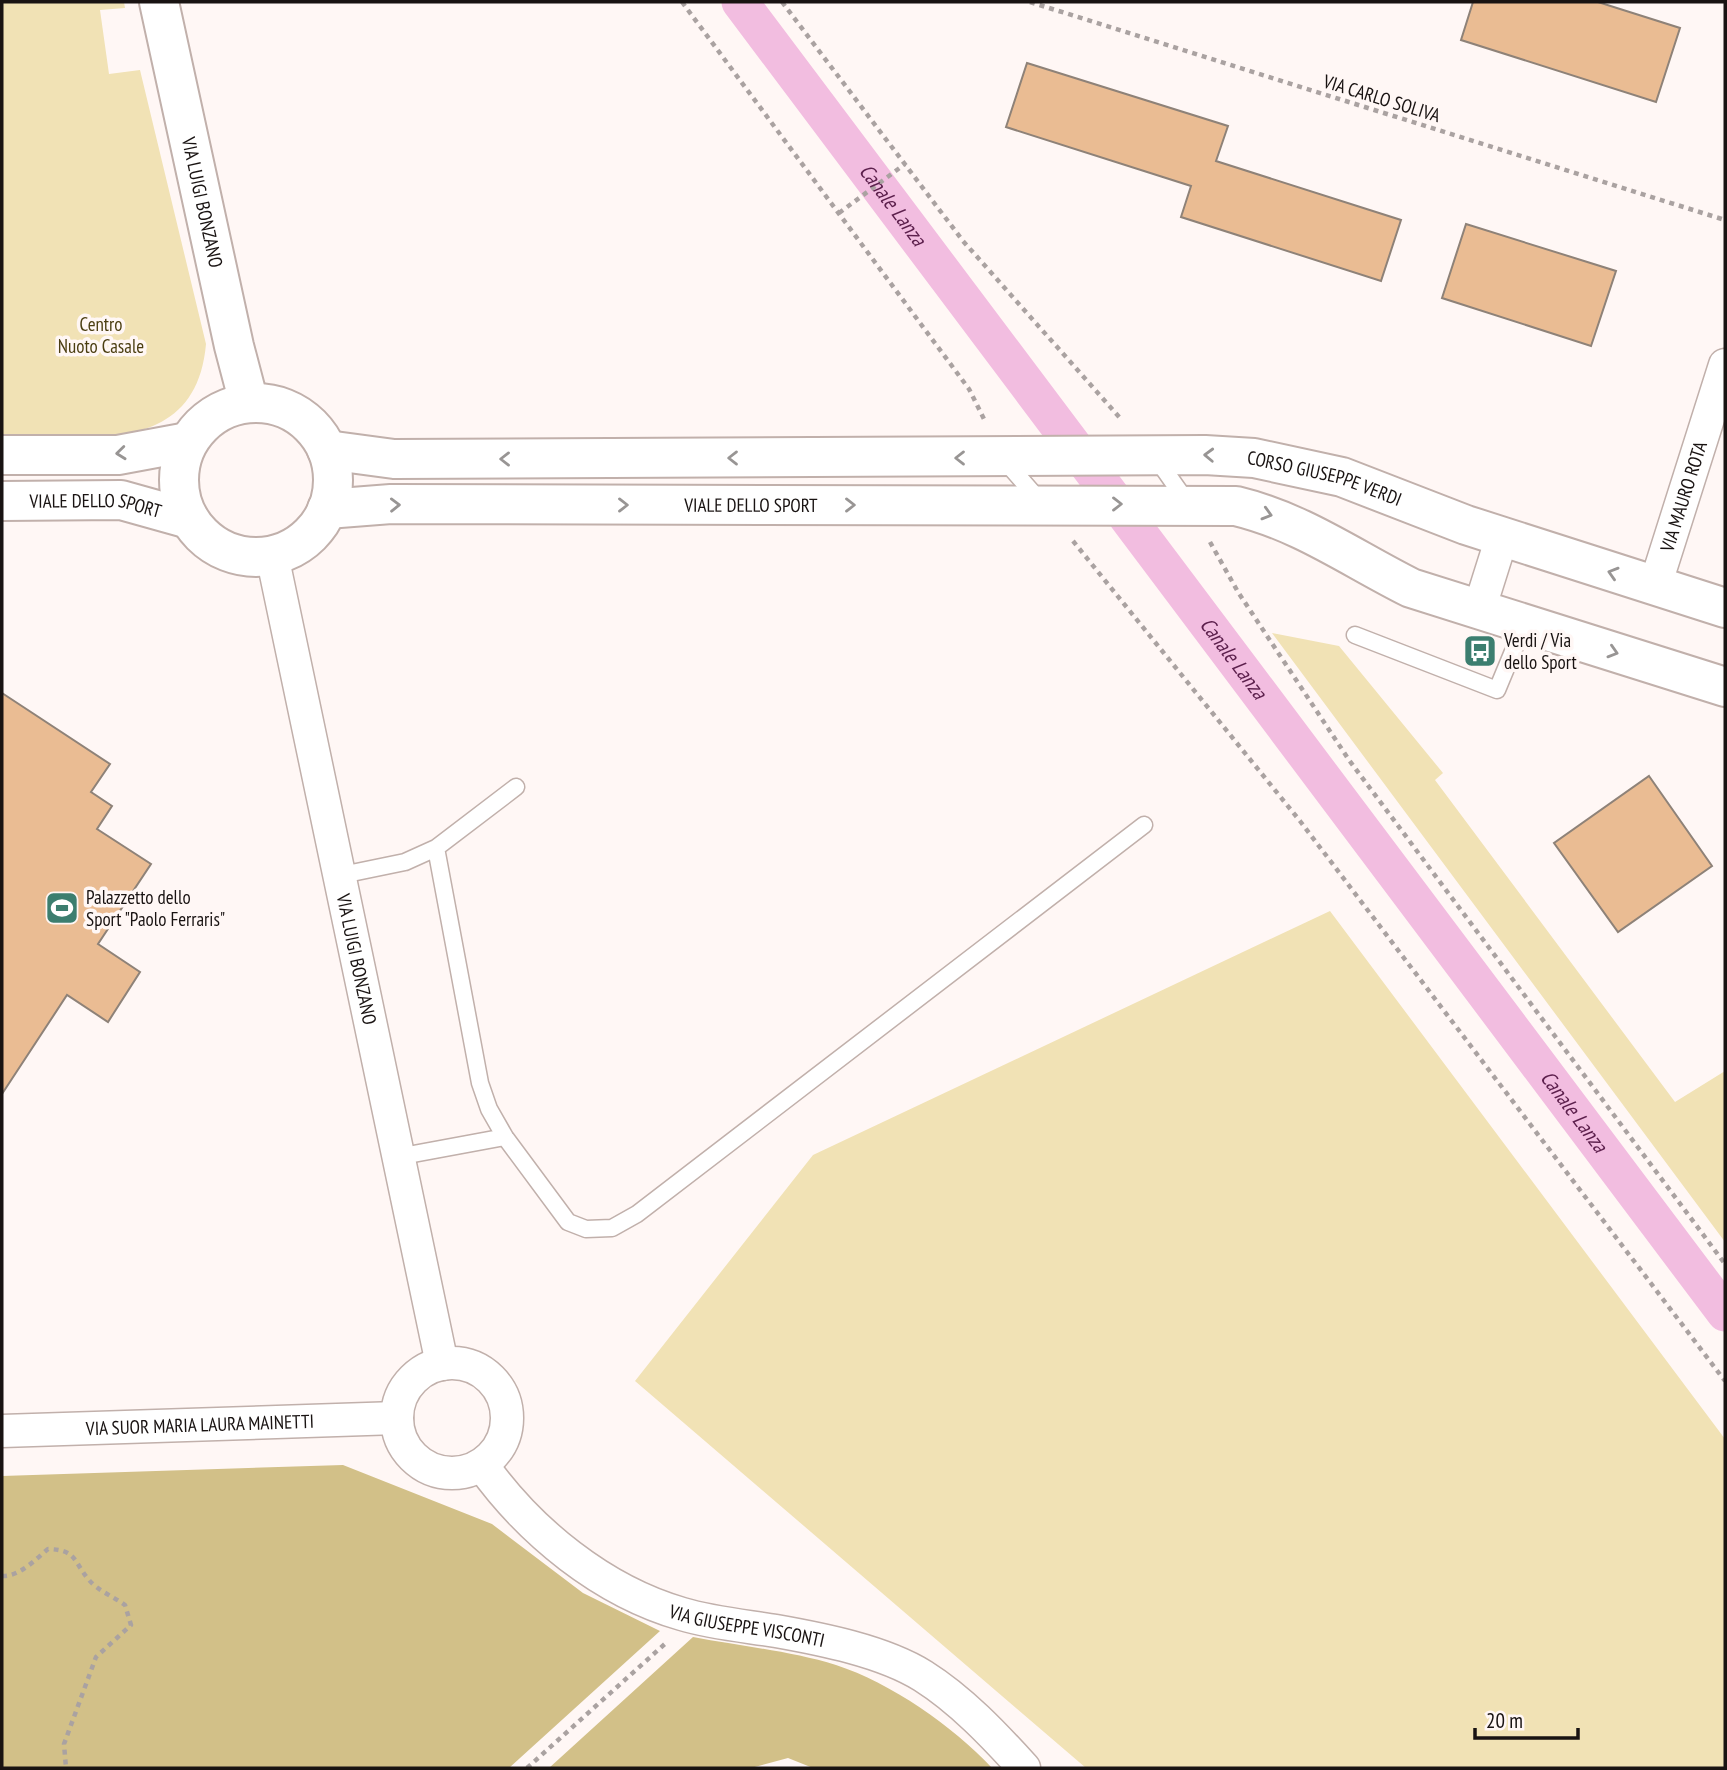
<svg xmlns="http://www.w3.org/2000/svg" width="1727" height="1770" font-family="'PT Sans Narrow',sans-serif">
<rect width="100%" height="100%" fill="#fff7f5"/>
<path fill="#f1e2b5" d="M 2,2 L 124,2 L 125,8 L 100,10 L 109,74 L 140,70 L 206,344 C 196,458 85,436 2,436 Z
M 1272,633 L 1339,646 L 1443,773 L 1435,780 L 1675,1102 L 1725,1071 L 1725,1242 Z
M 1330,911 L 1725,1439 L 1725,1768 L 1086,1768 L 635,1381 L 813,1155 Z"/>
<path fill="#d2c088" d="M 343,1465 L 492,1524 L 583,1593 L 660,1631 L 509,1768 L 2,1768 L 2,1476 Z
M 693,1637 C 740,1646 791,1651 836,1665 C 891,1683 953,1726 992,1768 L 813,1768 L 788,1758 L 751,1768 L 549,1768 Z"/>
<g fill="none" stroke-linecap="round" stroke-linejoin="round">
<path stroke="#f2bde0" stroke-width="37" id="s1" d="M 740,2 L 1725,1313"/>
</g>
<path fill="#eabc93" stroke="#8e8278" stroke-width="2" d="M 1473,2 L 1598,2 L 1680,28 L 1656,102 L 1461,40 Z
M 1027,63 L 1228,126 L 1216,161 L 1401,220 L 1381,281 L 1181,217 L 1191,186 L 1006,127 Z
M 1466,224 L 1616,271 L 1591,346 L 1442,298 Z
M 2,693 L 110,764 L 91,792 L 112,806 L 97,829 L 151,864 L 98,944 L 140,972 L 108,1022 L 67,995 L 2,1094 Z
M 1649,776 L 1712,866 L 1618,932 L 1554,843 Z"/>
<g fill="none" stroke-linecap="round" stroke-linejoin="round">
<defs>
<path id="lane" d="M 1156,458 L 1187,502
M 1004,460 L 1040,501
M 1355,635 L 1497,690 L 1524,625
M 436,848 L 480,1083 L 489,1109 L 505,1137 L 568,1222 L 586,1229 L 612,1228 L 637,1214 L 1144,825
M 337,876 L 405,862 L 436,848 L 516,787
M 397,1157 L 505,1137"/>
<g id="street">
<path id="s2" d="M 272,555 L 442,1364"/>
<path id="s3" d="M 1655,586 L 1725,365"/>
<path d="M 1479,610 L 1502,537"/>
<circle cx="452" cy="1418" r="55"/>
<path id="s4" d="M 2,1431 L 397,1418"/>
<path id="s5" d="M 482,1465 C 530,1532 602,1591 682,1614 C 712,1623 745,1626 776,1631 C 821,1639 883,1651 923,1676 C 961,1700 994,1735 1024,1768"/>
</g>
<g id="secondary">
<path id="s6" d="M 159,2 L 234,346 L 249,403"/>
<circle cx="256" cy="480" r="77"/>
<path id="s7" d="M 327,450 L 394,459 L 1205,455 L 1254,458 L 1342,477 L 1466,525 L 1725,608"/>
<path d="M 2,455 L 118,455 L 188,442"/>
<path id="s8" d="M 2,501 L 121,500 L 189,519"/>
<path id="s9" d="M 327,509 L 391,504 L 1236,506 C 1302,522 1351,558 1411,588 L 1725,687"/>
</g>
</defs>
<use href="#lane" stroke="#c1b0ab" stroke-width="19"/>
<use href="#street" stroke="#c1b0ab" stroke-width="35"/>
<use href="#secondary" stroke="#c1b0ab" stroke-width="42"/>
<path stroke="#aaa2a1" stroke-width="4.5" stroke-dasharray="5 5" stroke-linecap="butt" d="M 682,2 L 969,389 L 984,419
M 782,2 L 963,241 L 1121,419
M 1030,2 L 1725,220
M 839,213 L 905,164
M 1073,541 L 1300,821 L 1725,1381
M 1210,542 L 1238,592 L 1349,760 L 1725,1264
M 2,1576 C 19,1577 36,1559 48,1549 C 77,1550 73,1561 89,1580 C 97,1590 114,1597 125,1605 L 131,1625 L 96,1657 L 64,1744 L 66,1768
M 527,1768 L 667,1642"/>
<use href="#lane" stroke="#fff" stroke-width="16"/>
<use href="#street" stroke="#fff" stroke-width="32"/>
<use href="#secondary" stroke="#fff" stroke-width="38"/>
</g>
<defs><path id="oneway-chevron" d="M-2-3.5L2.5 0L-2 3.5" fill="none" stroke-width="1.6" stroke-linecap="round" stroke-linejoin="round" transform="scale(1.75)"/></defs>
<g stroke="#989594">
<use href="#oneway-chevron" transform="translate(121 453) rotate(174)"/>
<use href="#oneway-chevron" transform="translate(1209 455) rotate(-178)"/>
<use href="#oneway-chevron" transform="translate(733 458) rotate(180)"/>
<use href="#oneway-chevron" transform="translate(960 458) rotate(180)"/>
<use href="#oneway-chevron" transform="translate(505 459) rotate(180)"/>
<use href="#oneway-chevron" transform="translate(1117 504)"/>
<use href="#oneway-chevron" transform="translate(395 505) rotate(-1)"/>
<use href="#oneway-chevron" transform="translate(623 505)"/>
<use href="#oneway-chevron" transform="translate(850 505)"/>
<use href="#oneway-chevron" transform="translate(1267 514) rotate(16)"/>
<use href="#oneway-chevron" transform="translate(1613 573) rotate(-163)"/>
<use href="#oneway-chevron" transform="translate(1613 652) rotate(17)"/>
</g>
<defs>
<symbol id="bus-square" viewBox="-11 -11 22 22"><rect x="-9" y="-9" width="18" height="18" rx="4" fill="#3c7e6f" stroke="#fff7f5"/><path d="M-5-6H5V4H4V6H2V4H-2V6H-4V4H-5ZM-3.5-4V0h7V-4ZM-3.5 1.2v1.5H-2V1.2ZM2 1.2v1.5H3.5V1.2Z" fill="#fff"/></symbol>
<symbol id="stadium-square" viewBox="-11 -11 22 22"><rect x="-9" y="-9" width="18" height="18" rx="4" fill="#3c7e6f" stroke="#fff7f5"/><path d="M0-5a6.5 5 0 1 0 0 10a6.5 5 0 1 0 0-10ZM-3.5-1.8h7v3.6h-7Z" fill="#fff"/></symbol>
</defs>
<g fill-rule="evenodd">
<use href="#bus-square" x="1461" y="632" width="38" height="38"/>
<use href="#stadium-square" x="43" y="889" width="38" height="38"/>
</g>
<g text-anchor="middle" stroke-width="7" stroke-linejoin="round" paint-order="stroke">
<g font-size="19" fill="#191312" stroke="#fff7f5">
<text transform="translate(1382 98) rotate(17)" y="7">VIA CARLO SOLIVA</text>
<text dy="7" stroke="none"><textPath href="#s6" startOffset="205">VIA LUIGI BONZANO</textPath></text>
<text dy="7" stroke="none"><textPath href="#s7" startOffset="1001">CORSO GIUSEPPE VERDI</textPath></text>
<text dy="7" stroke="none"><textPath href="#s3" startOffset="94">VIA MAURO ROTA</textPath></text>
<text dy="7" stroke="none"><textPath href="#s9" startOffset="424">VIALE DELLO SPORT</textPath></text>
<text dy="7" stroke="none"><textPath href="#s8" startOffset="94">VIALE DELLO SPORT</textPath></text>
<text dy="7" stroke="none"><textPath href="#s2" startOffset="413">VIA LUIGI BONZANO</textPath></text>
<text dy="7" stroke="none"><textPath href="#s4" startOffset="198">VIA SUOR MARIA LAURA MAINETTI</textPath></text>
<text dy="7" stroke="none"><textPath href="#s5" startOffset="320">VIA GIUSEPPE VISCONTI</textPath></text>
</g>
<g font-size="19" fill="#4b3e11" stroke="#fff7f5">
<text x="101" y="331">Centro<tspan x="101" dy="22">Nuoto Casale</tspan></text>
</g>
<g font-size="19" fill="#191312" stroke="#fff7f5" text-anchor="start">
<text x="1504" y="647">Verdi / Via<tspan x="1504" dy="22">dello Sport</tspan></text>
<text x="86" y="904">Palazzetto dello<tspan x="86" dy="22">Sport "Paolo Ferraris"</tspan></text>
</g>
<g font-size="21" font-style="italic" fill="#5d204d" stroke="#fff7f5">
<text dy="7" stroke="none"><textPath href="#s1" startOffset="254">Canale Lanza</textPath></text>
<text dy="7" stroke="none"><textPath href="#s1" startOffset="821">Canale Lanza</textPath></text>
<text dy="7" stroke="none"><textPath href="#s1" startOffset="1388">Canale Lanza</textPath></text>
</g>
</g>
<rect width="1727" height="1770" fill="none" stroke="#191312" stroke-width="7"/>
<path d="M1475 1728v10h103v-10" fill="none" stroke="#191312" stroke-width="3.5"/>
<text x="1486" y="1728" font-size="21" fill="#191312" stroke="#fff7f5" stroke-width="5" paint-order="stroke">20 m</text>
</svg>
